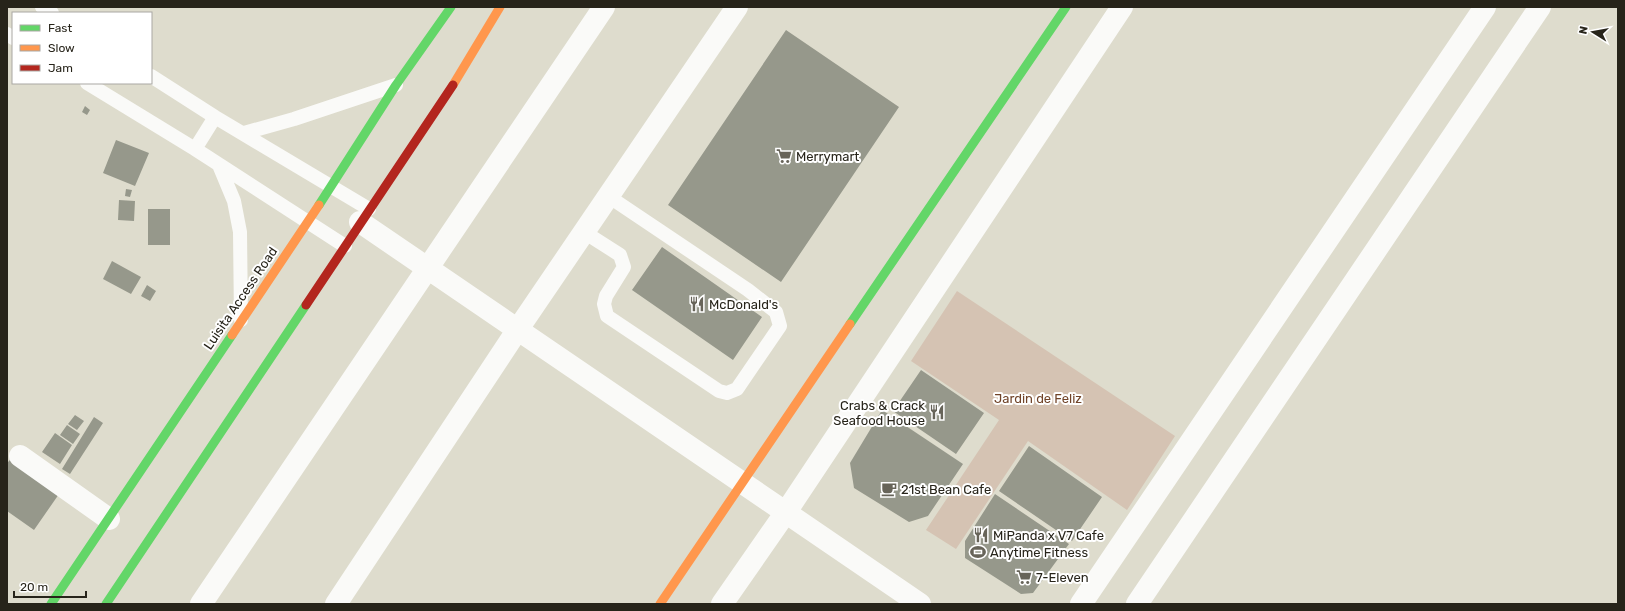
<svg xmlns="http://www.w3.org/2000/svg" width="1625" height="611" font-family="Rubik,sans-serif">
<rect width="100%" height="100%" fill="#dedccd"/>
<path fill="#d5c3b3" d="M 957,291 L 1175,436 L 1127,510 L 1028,441 L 956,549 L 926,530 L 999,420 L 911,361 Z"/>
<path fill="#96988b" d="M 786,30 L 899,107 L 781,282 L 668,205 Z
M 85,106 L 90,110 L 87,115 L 82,112 Z
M 116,140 L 149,153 L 135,186 L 103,173 Z
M 126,189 L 132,190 L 130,197 L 125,196 Z
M 119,200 L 135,201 L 134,221 L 118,220 Z
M 148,209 L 170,209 L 170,245 L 148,245 Z
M 662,247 L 762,317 L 733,360 L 632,290 Z
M 112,261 L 141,277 L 131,294 L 103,279 Z
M 147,285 L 156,291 L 150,301 L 141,296 Z
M 921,370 L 984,413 L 956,454 L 893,411 Z
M 882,410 L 963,464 L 928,516 L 909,522 L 854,488 L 850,463 Z
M 75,415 L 84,421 L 77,430 L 68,424 Z
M 94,417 L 103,423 L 70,474 L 62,469 Z
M 67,425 L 80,434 L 73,444 L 60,435 Z
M 55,433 L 72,445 L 60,464 L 42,452 Z
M 1029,446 L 1102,497 L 1072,541 L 999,491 Z
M 10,460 L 59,494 L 34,530 L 7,511 L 7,463 Z
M 995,494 L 1069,544 L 1033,593 L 1021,594 L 965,558 L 965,541 Z"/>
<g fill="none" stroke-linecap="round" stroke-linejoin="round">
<path stroke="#fafaf8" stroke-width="14" d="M 42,7 L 52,13
M 7,34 L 13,38
M 151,76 L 215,117 L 369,209
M 87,83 L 195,149 L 345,246
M 244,133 L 294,119 L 396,85
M 195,149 L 215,117
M 219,165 L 234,201 L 240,232 L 241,320
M 584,232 L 620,255 L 624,267 L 606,296 L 604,304 L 607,316 L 719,391 L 727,393 L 737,389 L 780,326 L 776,312 L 748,290 L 608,196"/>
<path stroke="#fafaf8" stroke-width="22" d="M 360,222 L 920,604
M 20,456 L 109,519
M 201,604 L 604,7
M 336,604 L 518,329 L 737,7
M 722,604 L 786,512 L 1122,7
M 1081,604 L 1485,7
M 1137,604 L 1540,7"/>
<path stroke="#63d668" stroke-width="9" d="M 319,205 L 396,85 L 451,7
M 850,324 L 1066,7
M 51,604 L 232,335
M 106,604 L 306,305"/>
<path stroke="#ff974d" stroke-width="9" d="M 453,85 L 500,7
M 232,335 L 319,205
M 660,604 L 850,324"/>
<path stroke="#b3261e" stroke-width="9" d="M 306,305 L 453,85"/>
</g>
<defs>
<symbol id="supermarket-bare" viewBox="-9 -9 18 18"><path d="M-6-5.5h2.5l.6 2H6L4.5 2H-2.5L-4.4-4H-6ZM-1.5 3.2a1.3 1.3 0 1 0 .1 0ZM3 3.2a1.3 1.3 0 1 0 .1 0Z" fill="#676459" stroke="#fff" stroke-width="2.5" paint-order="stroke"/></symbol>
<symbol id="restaurant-bare" viewBox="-9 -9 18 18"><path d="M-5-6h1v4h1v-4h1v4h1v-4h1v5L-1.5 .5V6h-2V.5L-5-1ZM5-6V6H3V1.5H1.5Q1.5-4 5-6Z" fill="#676459" stroke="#fff" stroke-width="2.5" paint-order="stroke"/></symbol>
<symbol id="cafe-bare" viewBox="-9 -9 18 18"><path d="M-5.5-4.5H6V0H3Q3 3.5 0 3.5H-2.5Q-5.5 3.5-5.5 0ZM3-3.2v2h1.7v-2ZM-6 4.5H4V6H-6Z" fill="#676459" stroke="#fff" stroke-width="2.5" paint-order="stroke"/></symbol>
<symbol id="stadium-bare" viewBox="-9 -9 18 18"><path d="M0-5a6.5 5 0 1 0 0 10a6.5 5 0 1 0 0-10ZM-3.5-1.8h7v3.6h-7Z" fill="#676459" stroke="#fff" stroke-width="2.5" paint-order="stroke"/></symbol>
</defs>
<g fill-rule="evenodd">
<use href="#supermarket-bare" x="773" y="145" width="22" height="22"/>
<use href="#restaurant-bare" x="686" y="293" width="22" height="22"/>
<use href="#restaurant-bare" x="926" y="401" width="22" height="22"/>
<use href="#cafe-bare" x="878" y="478" width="22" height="22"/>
<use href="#restaurant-bare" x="970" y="524" width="22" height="22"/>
<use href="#stadium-bare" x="967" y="541" width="22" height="22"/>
<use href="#supermarket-bare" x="1013" y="566" width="22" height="22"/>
</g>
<g text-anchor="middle" stroke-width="4" stroke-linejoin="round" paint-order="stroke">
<g font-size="13" fill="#27241a" stroke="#fff" text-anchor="start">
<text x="796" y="161">Merrymart</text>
<text x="709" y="309">McDonald's</text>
<text x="925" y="410" text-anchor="end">Crabs &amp; Crack<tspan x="925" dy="15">Seafood House</tspan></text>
<text x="901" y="494">21st Bean Cafe</text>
<text x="993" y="540">MiPanda x V7 Cafe</text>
<text x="990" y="557">Anytime Fitness</text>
<text x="1036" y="582">7-Eleven</text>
</g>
<g font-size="13" fill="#27241a" stroke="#fff">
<text transform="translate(240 298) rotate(-56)" y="5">Luisita Access Road</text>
</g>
<g font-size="13" fill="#704328" stroke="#fff">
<text x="1038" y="403">Jardin de Feliz</text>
</g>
</g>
<rect width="1625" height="611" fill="none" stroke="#27241a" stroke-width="16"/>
<rect x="12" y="12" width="140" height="72" fill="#ffffff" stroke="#a9a7a3"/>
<rect x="20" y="25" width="20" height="6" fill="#63d668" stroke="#a9a7a3"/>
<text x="48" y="32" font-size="12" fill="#27241a">Fast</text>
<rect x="20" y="45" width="20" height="6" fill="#ff974d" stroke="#a9a7a3"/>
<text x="48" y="52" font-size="12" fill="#27241a">Slow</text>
<rect x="20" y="65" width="20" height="6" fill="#b3261e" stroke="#a9a7a3"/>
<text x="48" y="72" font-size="12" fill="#27241a">Jam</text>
<g transform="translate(1593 32) rotate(281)" stroke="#ffffff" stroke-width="3" paint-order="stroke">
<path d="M0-3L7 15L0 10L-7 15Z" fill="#27241a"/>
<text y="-6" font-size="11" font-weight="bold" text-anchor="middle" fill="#27241a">N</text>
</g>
<path d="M14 591v6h72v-6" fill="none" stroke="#27241a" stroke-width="2"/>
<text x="20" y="591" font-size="12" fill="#27241a" stroke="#ffffff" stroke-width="3" paint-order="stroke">20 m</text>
</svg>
